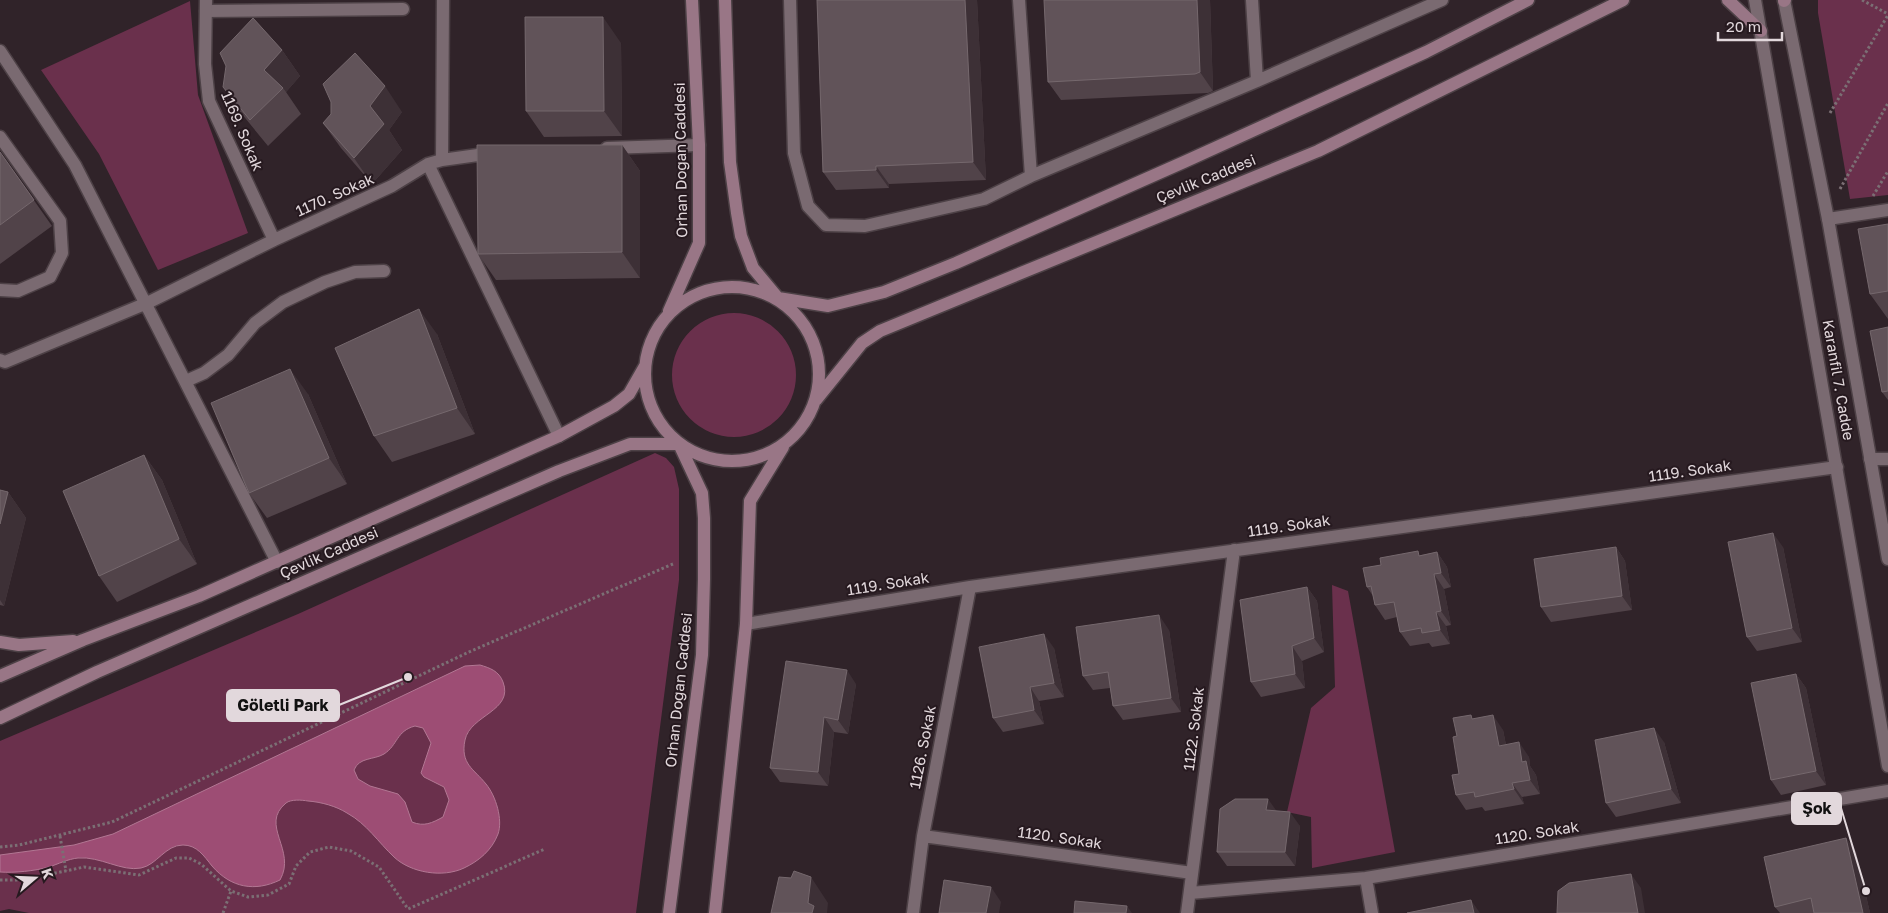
<svg xmlns="http://www.w3.org/2000/svg" width="1888" height="913" font-family="'Golos Text',sans-serif">
<rect width="100%" height="100%" fill="#302329"/>
<path fill="#6a304c" d="M 1818,0 L 1888,0 L 1888,195 L 1850,199 L 1818,13 Z
M 190,1 L 198,95 L 248,233 L 158,270 L 99,154 L 41,70 Z
M672 375a62 62 0 1 1 124 0a62 62 0 1 1-124 0Z
M 655,453 L 666,458 L 674,467 L 679,489 L 679,580 L 636,913 L 29,913 L 9,909 L 0,911 L 0,741 L 298,614 Z
M 1332,585 L 1348,591 L 1395,852 L 1312,868 L 1311,817 L 1287,812 L 1311,708 L 1335,687 Z"/>
<path fill="#9d4d74" stroke="#b27793" fill-rule="evenodd" d="M 480,665 C 490,668 499,671 503,682 C 514,711 470,715 465,740 C 460,764 474,769 486,784 C 496,796 503,820 498,834 C 492,850 479,861 464,868 C 443,878 411,873 394,857 C 378,842 367,824 347,813 C 336,806 321,802 308,801 C 302,800 291,799 286,803 C 259,825 297,850 280,880 C 255,892 231,888 212,866 C 204,856 197,845 183,845 C 165,845 157,865 141,868 C 122,872 100,856 78,858 C 68,859 58,864 49,867 C 34,871 15,873 0,872 L 0,855 L 74,845 L 113,834 L 465,666 ZM 415,726 L 423,728 L 431,743 L 421,773 L 424,777 L 444,787 L 449,800 L 443,817 C 432,823 424,827 412,822 L 405,802 L 398,794 L 370,786 L 358,779 L 354,770 C 359,757 374,760 384,754 C 398,745 396,731 415,726 Z"/>
<g fill="none" stroke-linecap="round" stroke-linejoin="round">
<defs>
<path id="service" d="M 790,0 L 794,153 L 808,206 L 826,225 L 865,226 L 984,199 L 1031,176 L 1257,81 L 1442,0
M 1019,0 L 1031,176
M 1252,0 L 1257,81
M 206,11 L 403,9
M 0,137 L 60,221 L 62,253 L 50,277 L 18,291 L 0,290
M 186,381 L 204,373 L 228,355 L 255,323 L 283,302 L 325,282 L 355,272 L 384,271"/>
<path id="minor" d="M 206,0 L 205,64 L 209,101 L 274,240
M 0,51 L 75,165 L 277,562
M 607,148 L 699,145
M 442,160 L 443,0
M 428,164 L 559,436
M 1828,219 L 1888,210
M 0,360 L 5,362 L 147,303 L 274,240 L 392,186 L 428,164 L 442,160 L 492,153
M 1870,459 L 1888,459
M 746,624 L 970,587 L 1837,467
M 923,836 L 1192,873
M 1366,878 L 1372,913
M 1190,893 L 1366,878 L 1888,791
M 913,913 L 923,836 L 970,587
M 1187,913 L 1234,550"/>
<path id="tertiary" d="M 1755,0 L 1888,766
M 1784,0 L 1828,219 L 1888,559"/>
<path id="secondary" d="M 725,0 L 730,162 L 737,213 L 741,236 L 753,268 L 778,298 L 828,306 L 884,292 L 956,263 L 1184,162 L 1426,52 L 1528,0
M 1728,0 L 1761,31
M 1784,1 L 1785,0
M645 374a87 87 0 1 1 174 0a87 87 0 1 1-174 0Z
M 669,311 L 699,243 L 699,145 L 692,0
M 816,400 L 862,343 L 880,331 L 1318,151 L 1623,0
M 0,642 L 19,645 L 73,641
M 0,676 L 83,640 L 199,596 L 559,436 L 614,406 L 629,394 L 645,366
M 0,718 L 97,672 L 559,471 L 630,444 L 679,444 L 702,493 L 704,518 L 704,579 L 702,655 L 669,913
M 715,913 L 746,624 L 750,501 L 783,447"/>
</defs>
<use href="#service" stroke="#4d4146" stroke-width="15"/>
<use href="#minor" stroke="#4d4146" stroke-width="15"/>
<use href="#tertiary" stroke="#4d4146" stroke-width="15"/>
<use href="#secondary" stroke="#4d4146" stroke-width="15"/>
<path stroke="#7b6f74" stroke-width="3" stroke-dasharray="2.5 2.5" stroke-linecap="butt" d="M 1862,0 L 1888,14
M 1830,113 L 1888,15
M 1840,189 L 1888,103
M 1873,196 L 1888,171
M 60,836 L 66,871
M 0,847 L 19,845 L 112,822 L 471,651 L 673,564
M 0,880 L 23,880 L 84,867 L 139,875 L 176,858 L 189,858 L 201,864 L 231,891 L 248,897 L 268,895 L 289,884 L 296,866 L 310,852 L 329,847 L 351,851 L 379,867 L 408,909 L 545,849
M 223,913 L 231,891"/>
<use href="#service" stroke="#7a6a71" stroke-width="12"/>
<use href="#minor" stroke="#7a6a71" stroke-width="12"/>
<use href="#tertiary" stroke="#7a6a71" stroke-width="12"/>
<use href="#secondary" stroke="#997686" stroke-width="12"/>
</g>
<path fill="#514349" d="M 817,0 L 977,0 L 986,180 L 889,184 L 889,188 L 836,190 L 823,172 Z
M 1210,0 L 1213,91 L 1208,93 L 1061,100 L 1048,82 Z
M 621,43 L 622,136 L 544,137 L 526,111 Z
M 282,50 L 300,76 L 286,92 L 301,114 L 268,146 L 241,113 L 223,87 Z
M 402,112 L 389,130 L 402,150 L 372,184 L 341,148 L 323,123 Z
M 622,145 L 640,171 L 640,278 L 496,280 L 478,254 Z
M 0,152 L 52,226 L 0,264 Z
M 1888,224 L 1888,319 L 1870,294 Z
M 1888,327 L 1888,400 L 1882,392 Z
M 437,334 L 475,434 L 392,462 L 374,436 Z
M 308,394 L 347,484 L 267,518 L 249,493 Z
M 144,455 L 162,480 L 197,564 L 117,602 L 99,576 Z
M 0,490 L 8,492 L 26,518 L 4,606 L 0,605 Z
M 1616,547 L 1625,561 L 1632,610 L 1551,622 L 1541,607 Z
M 1783,547 L 1802,642 L 1757,651 L 1747,637 Z
M 1437,552 L 1447,567 L 1451,587 L 1444,589 L 1451,625 L 1446,626 L 1450,644 L 1432,647 L 1429,643 L 1410,646 L 1400,632 L 1397,617 L 1385,620 L 1375,605 L 1373,596 L 1367,587 L 1381,565 L 1421,555 Z
M 1307,587 L 1317,601 L 1324,652 L 1302,661 L 1305,688 L 1261,697 L 1251,682 Z
M 1169,630 L 1181,712 L 1123,720 L 1113,706 L 1110,688 L 1093,690 L 1083,676 Z
M 1054,648 L 1064,697 L 1039,701 L 1044,724 L 1003,732 L 993,718 Z
M 1796,674 L 1806,688 L 1826,785 L 1781,795 L 1771,780 Z
M 856,684 L 848,734 L 834,732 L 828,786 L 780,782 L 770,768 Z
M 1474,719 L 1503,730 L 1506,745 L 1529,757 L 1530,766 L 1536,775 L 1540,794 L 1522,797 L 1524,804 L 1485,811 L 1482,807 L 1466,810 L 1456,795 L 1459,774 L 1457,736 Z
M 1664,742 L 1681,803 L 1616,817 L 1606,803 Z
M 1276,811 L 1300,826 L 1295,866 L 1227,866 L 1217,852 Z
M 1846,838 L 1856,852 L 1870,913 L 1780,913 L 1775,907 Z"/>
<path fill="#3d3036" d="M 965,0 L 977,0 L 986,180 L 973,162 Z
M 1197,0 L 1210,0 L 1213,91 L 1200,72 Z
M 603,17 L 621,43 L 622,136 L 604,111 Z
M 282,50 L 300,76 L 286,92 L 283,88 L 264,70 Z
M 385,86 L 402,112 L 389,130 L 402,150 L 372,184 L 354,158 L 370,106 Z
M 622,145 L 640,171 L 640,278 L 622,252 Z
M 876,166 L 889,184 L 889,188 L 876,170 Z
M 419,309 L 437,334 L 475,434 L 457,408 Z
M 290,369 L 308,394 L 347,484 L 329,458 Z
M 144,455 L 162,480 L 197,564 L 179,539 Z
M 8,492 L 26,518 L 4,606 L 0,600 L 0,524 Z
M 1773,533 L 1783,547 L 1802,642 L 1792,628 Z
M 1616,547 L 1625,561 L 1632,610 L 1622,596 Z
M 1437,552 L 1447,567 L 1451,587 L 1441,573 Z
M 1434,574 L 1444,589 L 1451,625 L 1441,611 Z
M 1307,587 L 1317,601 L 1324,652 L 1314,638 Z
M 1436,612 L 1446,626 L 1450,644 L 1440,630 Z
M 1159,615 L 1169,630 L 1181,712 L 1171,698 Z
M 1044,634 L 1054,648 L 1064,697 L 1054,683 Z
M 1292,646 L 1302,661 L 1305,688 L 1295,674 Z
M 847,670 L 856,684 L 848,734 L 838,720 Z
M 1796,674 L 1806,688 L 1826,785 L 1816,771 Z
M 1030,687 L 1039,701 L 1044,724 L 1034,710 Z
M 1493,715 L 1503,730 L 1509,760 L 1499,746 Z
M 824,717 L 834,732 L 828,786 L 818,772 Z
M 1654,728 L 1664,742 L 1681,803 L 1671,789 Z
M 1519,742 L 1529,757 L 1530,766 L 1536,775 L 1540,794 L 1530,780 L 1522,762 Z
M 1512,783 L 1522,797 L 1524,804 L 1514,789 Z
M 1268,799 L 1278,813 L 1266,810 Z
M 1290,812 L 1300,826 L 1295,866 L 1285,852 Z
M 1846,838 L 1856,852 L 1870,913 L 1863,913 Z
M 1631,874 L 1641,888 L 1645,913 L 1638,913 Z
M 811,877 L 828,903 L 827,913 L 812,913 L 808,903 Z
M 991,887 L 1001,902 L 999,913 L 986,913 Z
M 1471,900 L 1480,913 L 1474,913 Z
M 1127,906 L 1132,913 L 1126,913 Z"/>
<path fill="#615359" stroke="#75686d" d="M 817,0 L 965,0 L 973,162 L 876,166 L 876,170 L 823,172 Z
M 1044,0 L 1197,0 L 1200,72 L 1195,74 L 1048,82 Z
M 525,17 L 603,17 L 604,111 L 526,111 Z
M 253,18 L 282,50 L 264,70 L 283,88 L 250,120 L 223,87 L 226,66 L 220,53 Z
M 355,53 L 385,86 L 370,106 L 384,124 L 354,158 L 323,123 L 331,114 L 331,102 L 323,84 Z
M 477,145 L 622,145 L 622,252 L 478,254 Z
M 0,152 L 34,200 L 0,225 Z
M 1888,224 L 1888,291 L 1870,294 L 1858,229 Z
M 419,309 L 457,408 L 374,436 L 335,348 Z
M 1888,327 L 1888,391 L 1882,392 L 1870,331 Z
M 290,369 L 329,458 L 249,493 L 211,403 Z
M 144,455 L 179,539 L 99,576 L 63,491 Z
M 0,490 L 8,492 L 0,524 Z
M 1773,533 L 1792,628 L 1747,637 L 1728,542 Z
M 1616,547 L 1622,596 L 1541,607 L 1534,559 Z
M 1418,551 L 1419,556 L 1437,552 L 1441,573 L 1434,574 L 1441,611 L 1436,612 L 1440,630 L 1422,633 L 1421,628 L 1400,632 L 1394,602 L 1375,605 L 1371,586 L 1367,587 L 1363,568 L 1381,565 L 1380,558 Z
M 1307,587 L 1314,638 L 1292,646 L 1295,674 L 1251,682 L 1240,600 Z
M 1159,615 L 1171,698 L 1113,706 L 1108,672 L 1083,676 L 1076,627 Z
M 1044,634 L 1054,683 L 1030,687 L 1034,710 L 993,718 L 979,647 Z
M 786,661 L 847,670 L 838,720 L 824,717 L 818,772 L 770,768 Z
M 1796,674 L 1816,771 L 1771,780 L 1751,683 Z
M 1471,715 L 1472,719 L 1493,715 L 1499,746 L 1519,742 L 1522,762 L 1526,761 L 1530,780 L 1512,783 L 1514,789 L 1475,797 L 1474,792 L 1456,795 L 1452,775 L 1459,774 L 1453,737 L 1457,736 L 1453,718 Z
M 1654,728 L 1671,789 L 1606,803 L 1595,740 Z
M 1235,799 L 1268,799 L 1266,810 L 1290,812 L 1285,852 L 1217,852 L 1220,809 Z
M 1846,838 L 1863,913 L 1814,913 L 1811,898 L 1775,907 L 1764,857 Z
M 794,871 L 811,877 L 808,903 L 814,906 L 812,913 L 771,913 L 779,877 L 791,878 Z
M 1631,874 L 1638,913 L 1557,913 L 1558,891 L 1569,883 Z
M 944,880 L 991,887 L 986,913 L 939,913 Z
M 1471,900 L 1474,913 L 1407,913 Z
M 1075,901 L 1127,906 L 1126,913 L 1074,913 Z"/>
<g text-anchor="middle" stroke-width="4" stroke-linejoin="round" paint-order="stroke">
<g font-size="15" fill="#e2d8dc" stroke="#26191f">
<text transform="translate(242 131) rotate(67)" y="5">1169. Sokak</text>
<text transform="translate(681 160) rotate(-91)" y="5">Orhan Doğan Caddesi</text>
<text transform="translate(1206 179) rotate(-22)" y="5">Çevlik Caddesi</text>
<text transform="translate(335 195) rotate(-24)" y="5">1170. Sokak</text>
<text transform="translate(1838 380) rotate(80)" y="5">Karanfil 7. Cadde</text>
<text transform="translate(1690 471) rotate(-8)" y="5">1119. Sokak</text>
<text transform="translate(1289 526) rotate(-8)" y="5">1119. Sokak</text>
<text transform="translate(329 553) rotate(-24)" y="5">Çevlik Caddesi</text>
<text transform="translate(888 584) rotate(-9)" y="5">1119. Sokak</text>
<text transform="translate(679 690) rotate(-84)" y="5">Orhan Doğan Caddesi</text>
<text transform="translate(1194 729) rotate(-83)" y="5">1122. Sokak</text>
<text transform="translate(923 747) rotate(-79)" y="5">1126. Sokak</text>
<text transform="translate(1537 833) rotate(-9)" y="5">1120. Sokak</text>
<text transform="translate(1060 838) rotate(8)" y="5">1120. Sokak</text>
</g>
</g>
<path fill="none" stroke="#e2d8dc" stroke-width="2" d="M408 677L339 705M1866 891L1841 808"/>
<g fill="#e2d8dc" stroke="#26191f" stroke-width="2">
<circle cx="408" cy="677" r="5"/>
<circle cx="1866" cy="891" r="5"/>
</g>
<g fill="#e2d8dc" stroke="#e2d8dc" stroke-width="2">
<rect x="227" y="690" width="112" height="31" rx="5"/>
<rect x="1792" y="793" width="49" height="31" rx="5"/>
</g>
<g font-size="16" text-anchor="middle" font-weight="bold" fill="#111">
<text x="283" y="711">Göletli Park</text>
<text x="1817" y="814">Şok</text>
</g>
<g transform="translate(35 878) rotate(71)" stroke="#26191f" stroke-width="4" paint-order="stroke">
<path d="M0-4L9 19L0 12L-9 19Z" fill="#e2d8dc"/>
<text y="-8" font-size="14" font-weight="bold" text-anchor="middle" fill="#e2d8dc">K</text>
</g>
<path d="M1718 32v8h64v-8" fill="none" stroke="#e2d8dc" stroke-width="2.5"/>
<text x="1726" y="32" font-size="15" fill="#e2d8dc" stroke="#26191f" stroke-width="4" paint-order="stroke">20 m</text>
</svg>
